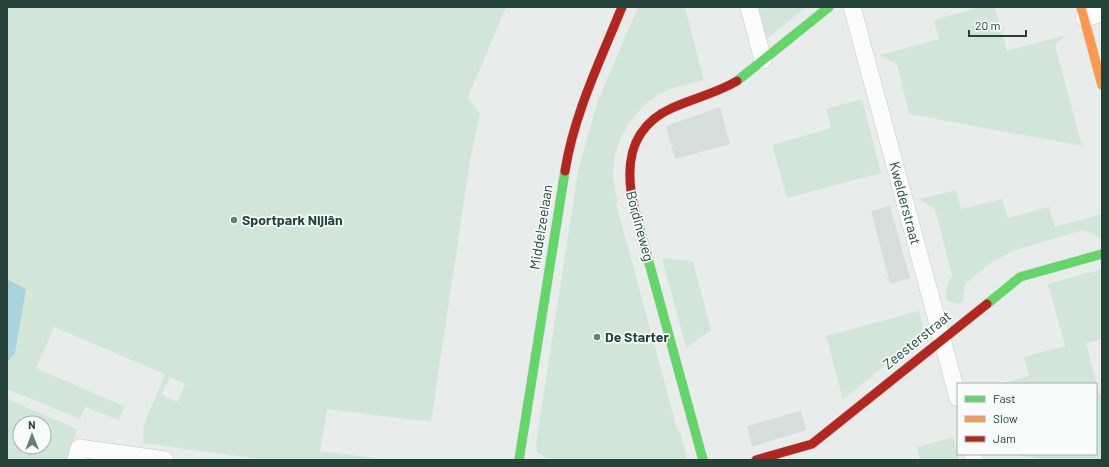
<svg xmlns="http://www.w3.org/2000/svg" width="1109" height="467" font-family="Barlow,sans-serif">
<rect width="100%" height="100%" fill="#e8edeb"/>
<path fill="#d6dedb" d="M 720,107 L 730,144 L 675,159 L 666,126 Z
M 890,206 L 910,278 L 890,284 L 871,211 Z
M 801,411 L 806,430 L 752,447 L 747,426 Z"/>
<path fill="#d1e6d8" fill-rule="evenodd" d="M 7,7 L 506,7 L 468,97 L 480,114 L 470,161 L 431,422 L 327,409 L 320,451 L 389,460 L 266,460 L 143,443 L 144,424 L 165,374 L 54,327 L 36,368 L 124,406 L 119,420 L 85,407 L 80,419 L 7,389 L 7,361 L 8,361 L 26,289 L 7,279 ZM 170,377 L 185,384 L 177,402 L 162,395 Z
M 638,7 L 685,7 L 704,80 C 692,84 680,85 668,90 C 637,104 614,137 613,172 C 613,182 615,192 618,202 L 616,203 L 678,432 L 680,432 L 686,454 L 685,459 L 560,460 L 544,457 L 537,452 L 536,443 L 578,171 L 597,103 Z
M 758,7 L 806,7 L 768,38 L 765,36 Z
M 974,7 L 995,7 L 1007,51 L 1066,35 L 1055,45 L 1082,146 L 909,114 L 897,65 L 880,55 L 939,39 L 934,20 L 974,9 Z
M 862,99 L 881,173 L 787,198 L 772,145 L 831,128 L 826,109 Z
M 956,190 L 961,209 L 1002,199 L 1008,218 L 1049,207 L 1055,227 L 1102,214 L 1102,239 L 1084,230 L 1015,250 L 989,264 L 965,284 L 963,302 L 958,304 L 947,301 L 945,295 L 947,294 L 946,290 L 945,290 L 952,275 L 935,209 L 919,199 Z
M 662,258 L 693,261 L 711,330 L 686,348 Z
M 1102,269 L 1102,339 L 1086,343 L 1099,394 L 1102,393 L 1102,460 L 1047,460 L 1011,454 L 1096,454 L 1096,384 L 1000,384 L 1029,376 L 1024,357 L 1065,346 L 1048,284 Z
M 919,311 L 923,329 L 922,335 L 843,400 L 826,336 Z
M 7,399 L 77,429 L 68,460 L 7,460 ZM 20,423 L 44,423 L 44,447 L 20,447 Z
M 953,437 L 959,459 L 920,460 L 917,447 Z"/>
<path fill="#a9d4db" d="M 7,279 L 26,289 L 15,353 L 8,361 Z"/>
<g fill="none" stroke-linecap="round" stroke-linejoin="round">
<defs>
<path id="street" d="M 749,7 L 763,60
M 852,7 L 958,398
M 1084,18 L 1102,13
M 973,454 L 974,460
M 76,460 L 79,448 L 165,460"/>
<path id="fast" d="M 737,81 L 829,7
M 636,215 L 703,460
M 987,304 L 1020,277 L 1102,254
M 519,460 L 565,171"/>
<path id="slow" d="M 1081,7 L 1102,85"/>
<path id="jam" d="M 565,171 C 574,114 600,61 622,7
M 636,215 C 624,171 626,129 672,108 C 694,98 717,93 737,81
M 756,460 L 812,444 L 987,304"/>
</defs>
<use href="#street" stroke="#c5cac8" stroke-width="18"/>
<use href="#fast" stroke="#c3cbc8" stroke-width="10"/>
<use href="#slow" stroke="#c3cbc8" stroke-width="10"/>
<use href="#jam" stroke="#c3cbc8" stroke-width="10"/>
<use href="#street" stroke="#fcfcfc" stroke-width="17"/>
<use href="#fast" stroke="#63d668" stroke-width="9"/>
<use href="#slow" stroke="#ff974d" stroke-width="9"/>
<use href="#jam" stroke="#b3261e" stroke-width="9"/>
</g>
<g fill="#697e78" stroke="#f7fbf9" stroke-width="1.5">
<circle cx="234" cy="220" r="4"/>
<circle cx="597" cy="337" r="4"/>
</g>
<g text-anchor="middle" stroke-width="3.5" stroke-linejoin="round" paint-order="stroke">
<g font-size="14" fill="#24423a" stroke="#f7fbf9">
<text transform="translate(905 203) rotate(75)" y="5">Kwelderstraat</text>
<text transform="translate(640 226) rotate(75)" y="5">Bordineweg</text>
<text transform="translate(541 227) rotate(-81)" y="5">Middelzeelaan</text>
<text transform="translate(917 340) rotate(-39)" y="5">Zeesterstraat</text>
</g>
<g font-size="14" font-weight="bold" fill="#24423a" stroke="#f7fbf9" text-anchor="start">
<text x="242" y="225">Sportpark Nijlân</text>
<text x="605" y="342">De Starter</text>
</g>
</g>
<rect width="1109" height="467" fill="none" stroke="#24423a" stroke-width="16"/>
<rect x="957" y="383" width="140" height="72" fill="#f7fbf9" stroke="#a3b1ad"/>
<rect x="965" y="396" width="20" height="6" fill="#63d668" stroke="#a3b1ad"/>
<text x="993" y="403" font-size="12" fill="#24423a">Fast</text>
<rect x="965" y="416" width="20" height="6" fill="#ff974d" stroke="#a3b1ad"/>
<text x="993" y="423" font-size="12" fill="#24423a">Slow</text>
<rect x="965" y="436" width="20" height="6" fill="#b3261e" stroke="#a3b1ad"/>
<text x="993" y="443" font-size="12" fill="#24423a">Jam</text>
<g transform="translate(32 435) rotate(359)"><circle r="19" fill="#f7fbf9" stroke="#a3b1ad"/>
<path d="M0-3L7 15L0 10L-7 15Z" fill="#697e78"/>
<text y="-6" font-size="11" font-weight="bold" text-anchor="middle" fill="#24423a">N</text>
</g>
<path d="M969 30v6h57v-6" fill="none" stroke="#24423a" stroke-width="2"/>
<text x="975" y="30" font-size="12" fill="#24423a" stroke="#f7fbf9" stroke-width="3" paint-order="stroke">20 m</text>
</svg>
